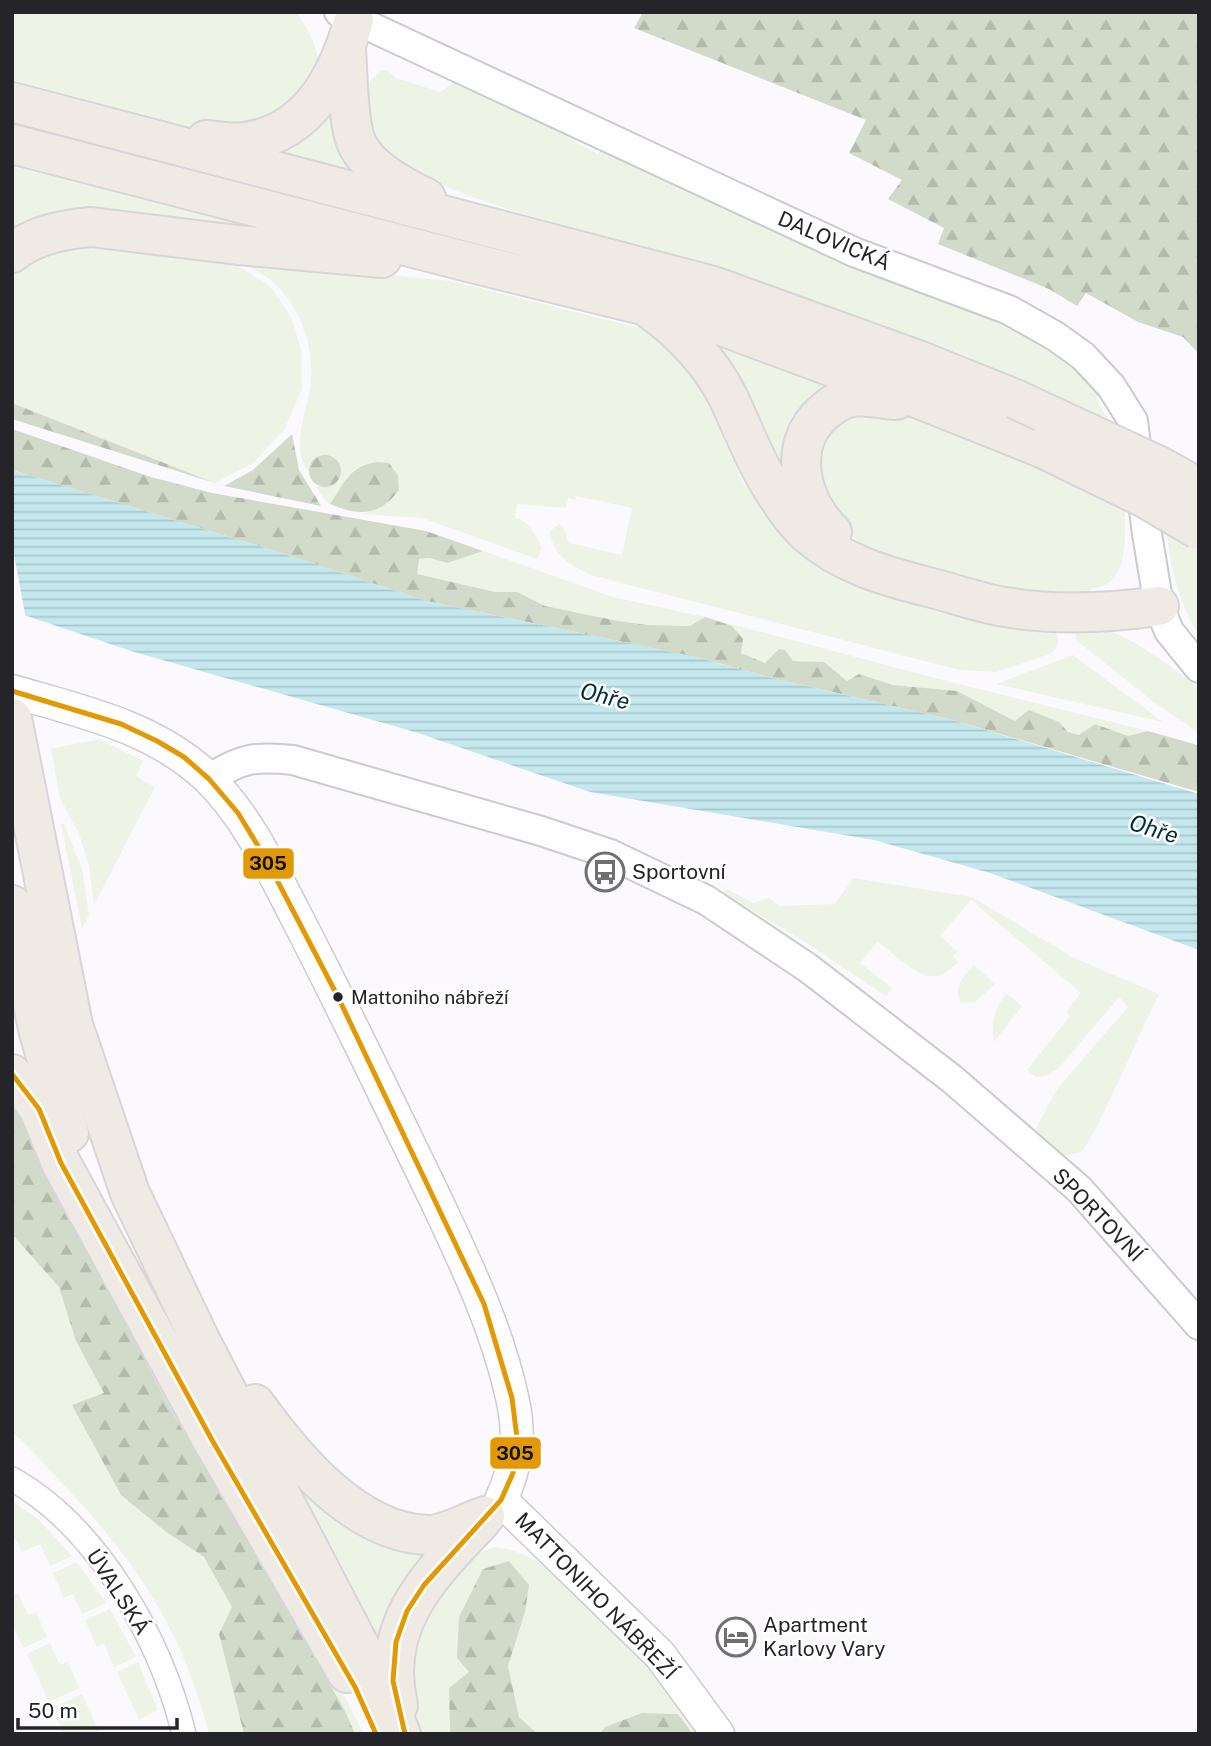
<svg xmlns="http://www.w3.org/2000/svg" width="1211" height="1746" font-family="'Public Sans',sans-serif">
<defs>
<pattern id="forest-firs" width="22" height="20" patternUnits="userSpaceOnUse" patternTransform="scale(1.75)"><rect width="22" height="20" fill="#d2dac9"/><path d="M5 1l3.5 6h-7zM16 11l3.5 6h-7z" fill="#b4bbad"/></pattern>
<pattern id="water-rules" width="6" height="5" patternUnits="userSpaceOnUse" patternTransform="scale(1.75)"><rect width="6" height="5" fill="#c5e8ee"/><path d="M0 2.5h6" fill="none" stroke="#a9c7cc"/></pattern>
</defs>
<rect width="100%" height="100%" fill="#fbf9fe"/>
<path fill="#edf4e5" d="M 12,12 L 296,12 C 310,33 320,49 319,76 L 260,128 L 194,128 L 12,80 Z
M 382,70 L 388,71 L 396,78 L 440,92 L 458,80 L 578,136 L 575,142 L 598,154 L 602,148 L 855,265 L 1028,335 L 1062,354 L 1103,395 L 1096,398 L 1112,427 L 964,355 L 875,322 L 634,245 L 517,212 L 469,196 L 416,175 L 371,141 L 365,89 L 371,80 Z
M 328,106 L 355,174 L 270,154 Z
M 12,160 L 338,243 L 12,231 Z
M 98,245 L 225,261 L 244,269 L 271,287 L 292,319 L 302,353 L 302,389 L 284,430 L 252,464 L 215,483 L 12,403 L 12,275 C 34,251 67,248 98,245 Z
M 239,260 L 451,281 L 648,330 L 670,341 L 724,421 L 720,431 L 744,485 L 759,491 L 788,527 L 1054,629 C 1060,638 1060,645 1052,653 L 996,672 L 960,670 L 591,575 C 570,565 553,556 550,531 L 559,524 L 564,529 L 569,543 L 622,555 L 632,508 L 576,496 L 575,500 L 568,498 L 566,508 L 517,504 L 515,518 C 530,521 535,535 542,547 L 537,559 L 422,518 L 361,514 L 379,509 L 392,500 L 389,463 C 352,459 348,477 330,504 L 325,501 L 316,486 L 328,487 L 313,461 L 309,473 C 291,449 304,420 309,394 C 317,355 304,312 275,284 C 265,275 251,268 239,260 Z
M 720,349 L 821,379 L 823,389 L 793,494 L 719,352 Z
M 894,409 L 982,438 L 1125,509 C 1124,537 1131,585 1091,589 L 1091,595 L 1017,594 L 883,556 L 861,544 L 845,531 L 818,489 L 822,429 L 831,417 Z
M 1167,533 L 1199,551 L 1199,636 C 1180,603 1170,571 1167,533 Z
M 483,551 L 613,597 L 705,617 L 950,682 L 1148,731 L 1128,736 L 1095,724 L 1079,735 L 1068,732 L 1059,722 L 1015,721 L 957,691 L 893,685 L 859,674 L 847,681 L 824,662 L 793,661 L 785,651 L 765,663 L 741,653 L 690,626 L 647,625 L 613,620 L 545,606 L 517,592 L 495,592 L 416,574 L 419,559 L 430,558 L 447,563 Z
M 1101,628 C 1138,640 1168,665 1199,688 L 1199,733 L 1151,700 L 1076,640 L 1076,631 Z
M 1073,655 L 1163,722 L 996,684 Z
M 99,739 L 143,761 L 136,776 L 155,787 L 94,905 L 89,865 L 79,834 L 60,798 L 51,749 Z
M 61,824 L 64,824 L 82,869 L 89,915 L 82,929 Z
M 853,878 L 972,897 L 1074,958 L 1159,994 L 1097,1127 L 1082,1152 L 1064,1156 L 1036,1133 L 1037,1126 L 1058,1088 L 1128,1007 L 1119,997 L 1059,1068 L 1046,1076 L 1036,1077 L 1027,1070 L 1070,1016 L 1066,1012 L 1081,993 L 971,900 L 940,936 L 958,952 L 953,956 L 958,962 C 929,997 904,959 877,942 L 860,963 L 892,988 L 886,996 L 808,944 L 723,893 L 727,889 L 753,903 L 769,898 L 779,906 L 835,904 Z
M 974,965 L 995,984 L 975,1002 L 961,1003 C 953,988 963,976 974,965 Z
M 1006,993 L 1022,1006 L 994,1042 C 991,1020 994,1011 1006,993 Z
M 12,1096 L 332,1672 L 364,1734 L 209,1734 C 182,1628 135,1560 61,1482 C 45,1466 30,1447 12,1432 Z
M 288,1470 L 442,1545 L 378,1657 Z
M 12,1501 L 37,1518 L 72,1556 L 50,1566 L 40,1544 L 22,1552 L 12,1533 Z
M 494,1547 C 565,1552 648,1665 691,1717 L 697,1734 L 693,1734 L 678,1714 L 642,1713 L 605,1727 L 600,1734 L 538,1734 L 519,1717 L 508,1666 L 525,1612 L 470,1672 L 449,1688 L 450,1734 L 413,1734 L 406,1702 L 418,1614 L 476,1554 Z
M 77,1562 L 106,1603 L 82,1614 L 73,1594 L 64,1598 L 53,1573 Z
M 18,1593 L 28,1615 L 36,1612 L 47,1637 L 23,1648 L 12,1624 L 12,1596 Z
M 110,1609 L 136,1657 L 114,1667 L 104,1644 L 97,1647 L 85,1620 Z
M 50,1643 L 60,1665 L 68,1662 L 79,1688 L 49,1702 L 27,1654 Z
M 138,1662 L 158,1710 L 139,1720 L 117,1672 Z
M 82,1694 L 100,1734 L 64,1734 L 52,1708 Z"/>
<path fill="url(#forest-firs)" d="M 643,12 L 1199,14 L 1199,354 L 1183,337 L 1138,322 L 1086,293 L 1077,306 L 1049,289 L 938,244 L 944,228 L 888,199 L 902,180 L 849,153 L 866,120 L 634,28 Z
M 12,403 L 215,483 L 12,419 Z
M 12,429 L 151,477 L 212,493 L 426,531 L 483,551 L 447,563 L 430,558 L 419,559 L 417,574 L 495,592 L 517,592 L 545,606 L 613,620 L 647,625 L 690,626 L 705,617 L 732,626 L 743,639 L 741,653 L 765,663 L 779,649 L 785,650 L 793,661 L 824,662 L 847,681 L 859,674 L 893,685 L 957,691 L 1015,721 L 1029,710 L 1059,722 L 1068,732 L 1079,735 L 1095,724 L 1128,736 L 1148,731 L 1194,744 L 1199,746 L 1199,792 L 949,719 L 772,678 L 704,659 L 426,601 L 275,551 L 12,470 Z
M 292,434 L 299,470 L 321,506 L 224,486 L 253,470 Z
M309 471a16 16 0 1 1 32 0a16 16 0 1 1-32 0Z
M 378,462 L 389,463 L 398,476 L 399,490 C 379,517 359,516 330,504 C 345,482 350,465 378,462 Z
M 12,1099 L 47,1166 L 89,1257 L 174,1415 L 344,1709 L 355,1734 L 244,1734 L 219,1634 L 232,1607 L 204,1557 L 165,1531 L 121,1495 L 72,1405 L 104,1393 L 76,1341 L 59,1287 L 12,1234 Z
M 509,1561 L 529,1585 L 525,1612 L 508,1666 L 519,1717 L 538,1734 L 450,1734 L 449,1688 L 469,1672 L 457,1658 L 459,1617 L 483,1569 Z
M 642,1713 L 678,1714 L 693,1734 L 600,1734 L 605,1727 Z"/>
<path fill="url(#water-rules)" d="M 12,470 L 275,551 L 426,601 L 700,658 L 772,678 L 949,719 L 1199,794 L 1199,950 L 990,873 L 874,840 L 590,792 L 415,732 L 131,651 L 12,611 Z"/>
<path fill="#fbf9fe" d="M 12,544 L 26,619 L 12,615 Z"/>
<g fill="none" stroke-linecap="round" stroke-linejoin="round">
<defs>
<path id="minor" d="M 12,1479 C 98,1527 161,1640 184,1734"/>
<path id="tertiary" d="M 339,12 L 854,252 L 1009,310 L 1055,336 L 1083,356 L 1111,386 L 1133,421 L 1147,534 L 1159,606 L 1169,631 L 1199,668
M 209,779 C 241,758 255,756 293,760 L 541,831 L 610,854 L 706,900 L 808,968 L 952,1079 L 1079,1189 L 1199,1325"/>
<path id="secondary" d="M 12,691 C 80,711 155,727 208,778 C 247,816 271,868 296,916 C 321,964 345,1013 369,1062 C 391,1108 414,1154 436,1200 C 466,1264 497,1328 512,1397 C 521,1435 517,1465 501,1500 L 660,1655 L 718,1734"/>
<path id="trunk" d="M 346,48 C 348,73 347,125 358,146 C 370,169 403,187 426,198
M 12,102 L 713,286 L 918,360 L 1015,399
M 206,140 C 218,141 232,144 244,142 C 309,134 338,76 354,20
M 12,144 L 468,262 L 708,321 L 927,402 L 1042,448
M 12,253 C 33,236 64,229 91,227 L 238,245 L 382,258
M 651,310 C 681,331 711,363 728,397 C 740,422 750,449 764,474 C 776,494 790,518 808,534 C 842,564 885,576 928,587 C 953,593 979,603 1005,607 C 1056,616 1108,613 1159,606
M 832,532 C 800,502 786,444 824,412 C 832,405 842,398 853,397 C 866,395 882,399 896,400
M 12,718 L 73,1025 L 130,1193 L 200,1340 L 383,1691 L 401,1734
M 12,905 L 39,1033 L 69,1133
M 12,1074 L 39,1109 L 61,1163 L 212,1440 L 347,1673
M 255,1404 C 294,1458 356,1534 429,1535 C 444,1535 470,1521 485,1516
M 398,1705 C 379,1624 430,1575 481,1521"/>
</defs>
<use href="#minor" stroke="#cbcace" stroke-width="26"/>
<use href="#tertiary" stroke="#cbcace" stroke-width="32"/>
<use href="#secondary" stroke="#cbcace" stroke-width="35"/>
<use href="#trunk" stroke="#d6d5d8" stroke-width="42"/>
<use href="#minor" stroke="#fefeff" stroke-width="23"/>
<use href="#tertiary" stroke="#fefeff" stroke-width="28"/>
<use href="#secondary" stroke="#fefeff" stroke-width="32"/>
<use href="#trunk" stroke="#f0eae4" stroke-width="38"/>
<defs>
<path id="trunk-bridge" d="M 1015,399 L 1157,465 L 1199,488
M 1042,448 L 1143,497 L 1199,530"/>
</defs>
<use href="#trunk-bridge" stroke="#d6d5d8" stroke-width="42" stroke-linecap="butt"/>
<use href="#trunk-bridge" stroke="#f0eae4" stroke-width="38"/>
<defs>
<path id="bus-1" d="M 12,691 L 121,724 L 157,741 L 184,757 L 209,779 L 238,813 L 266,859 L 338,997 L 484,1304 L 512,1398 L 517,1438 L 513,1473 L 501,1500 L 424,1585 L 407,1611 L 396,1642 L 393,1681 L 405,1734
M 12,1074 L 39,1109 L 61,1163 L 212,1440 L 355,1687 L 376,1734"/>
</defs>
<use href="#bus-1" stroke="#fff" stroke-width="10"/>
<use href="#bus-1" stroke="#e29904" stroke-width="5"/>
</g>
<defs>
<symbol id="bus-ring" viewBox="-11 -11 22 22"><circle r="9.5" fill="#fff" stroke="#706f73" stroke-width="1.5"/><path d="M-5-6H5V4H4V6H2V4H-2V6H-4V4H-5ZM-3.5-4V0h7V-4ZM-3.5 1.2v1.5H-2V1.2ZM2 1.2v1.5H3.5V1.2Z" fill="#706f73"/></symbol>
<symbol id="hotel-ring" viewBox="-11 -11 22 22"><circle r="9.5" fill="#fff" stroke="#706f73" stroke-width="1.5"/><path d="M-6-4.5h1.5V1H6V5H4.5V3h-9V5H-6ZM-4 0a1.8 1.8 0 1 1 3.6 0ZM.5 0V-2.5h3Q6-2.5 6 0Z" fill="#706f73"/></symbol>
</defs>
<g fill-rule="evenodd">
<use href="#bus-ring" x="583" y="850" width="44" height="44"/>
<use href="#hotel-ring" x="714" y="1615" width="44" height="44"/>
</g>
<circle fill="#252428" stroke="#fff" stroke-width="2.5" cx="338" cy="997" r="6"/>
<g text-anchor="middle" stroke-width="5" stroke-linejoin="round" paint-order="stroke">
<g font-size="19" fill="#252428" stroke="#fff" text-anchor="start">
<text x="351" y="1004">Mattoniho nábřeží</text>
</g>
<g font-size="21" fill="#252428" stroke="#fff">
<text transform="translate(834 241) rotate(23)" y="7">DALOVICKÁ</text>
<text transform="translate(1098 1215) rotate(46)" y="7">SPORTOVNÍ</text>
<text transform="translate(118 1592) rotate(57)" y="7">ÚVALSKÁ</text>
<text transform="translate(596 1596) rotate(46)" y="7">MATTONIHO NÁBŘEŽÍ</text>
</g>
<g font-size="21" fill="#252428" stroke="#fff" text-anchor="start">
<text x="632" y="879">Sportovní</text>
<text x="763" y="1632">Apartment<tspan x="763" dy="24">Karlovy Vary</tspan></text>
</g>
<g font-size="23" font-style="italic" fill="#003136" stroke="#fff">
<text transform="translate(605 696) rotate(14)" y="8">Ohře</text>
<text transform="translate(1154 829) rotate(17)" y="8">Ohře</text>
</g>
</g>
<g stroke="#fff" stroke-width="2.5">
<rect x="242" y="847" width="53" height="33" rx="7" fill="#e29904"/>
<rect x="489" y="1436" width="53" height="34" rx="7" fill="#e29904"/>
</g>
<g font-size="19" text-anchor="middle" font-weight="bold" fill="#111">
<text x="268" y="870">305</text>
<text x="515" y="1460">305</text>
</g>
<rect width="1211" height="1746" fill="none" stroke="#252428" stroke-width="28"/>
<path d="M18 1718v10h159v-10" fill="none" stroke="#252428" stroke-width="3.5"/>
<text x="28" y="1718" font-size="21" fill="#252428" stroke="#ffffff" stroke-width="5" paint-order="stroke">50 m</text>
</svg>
